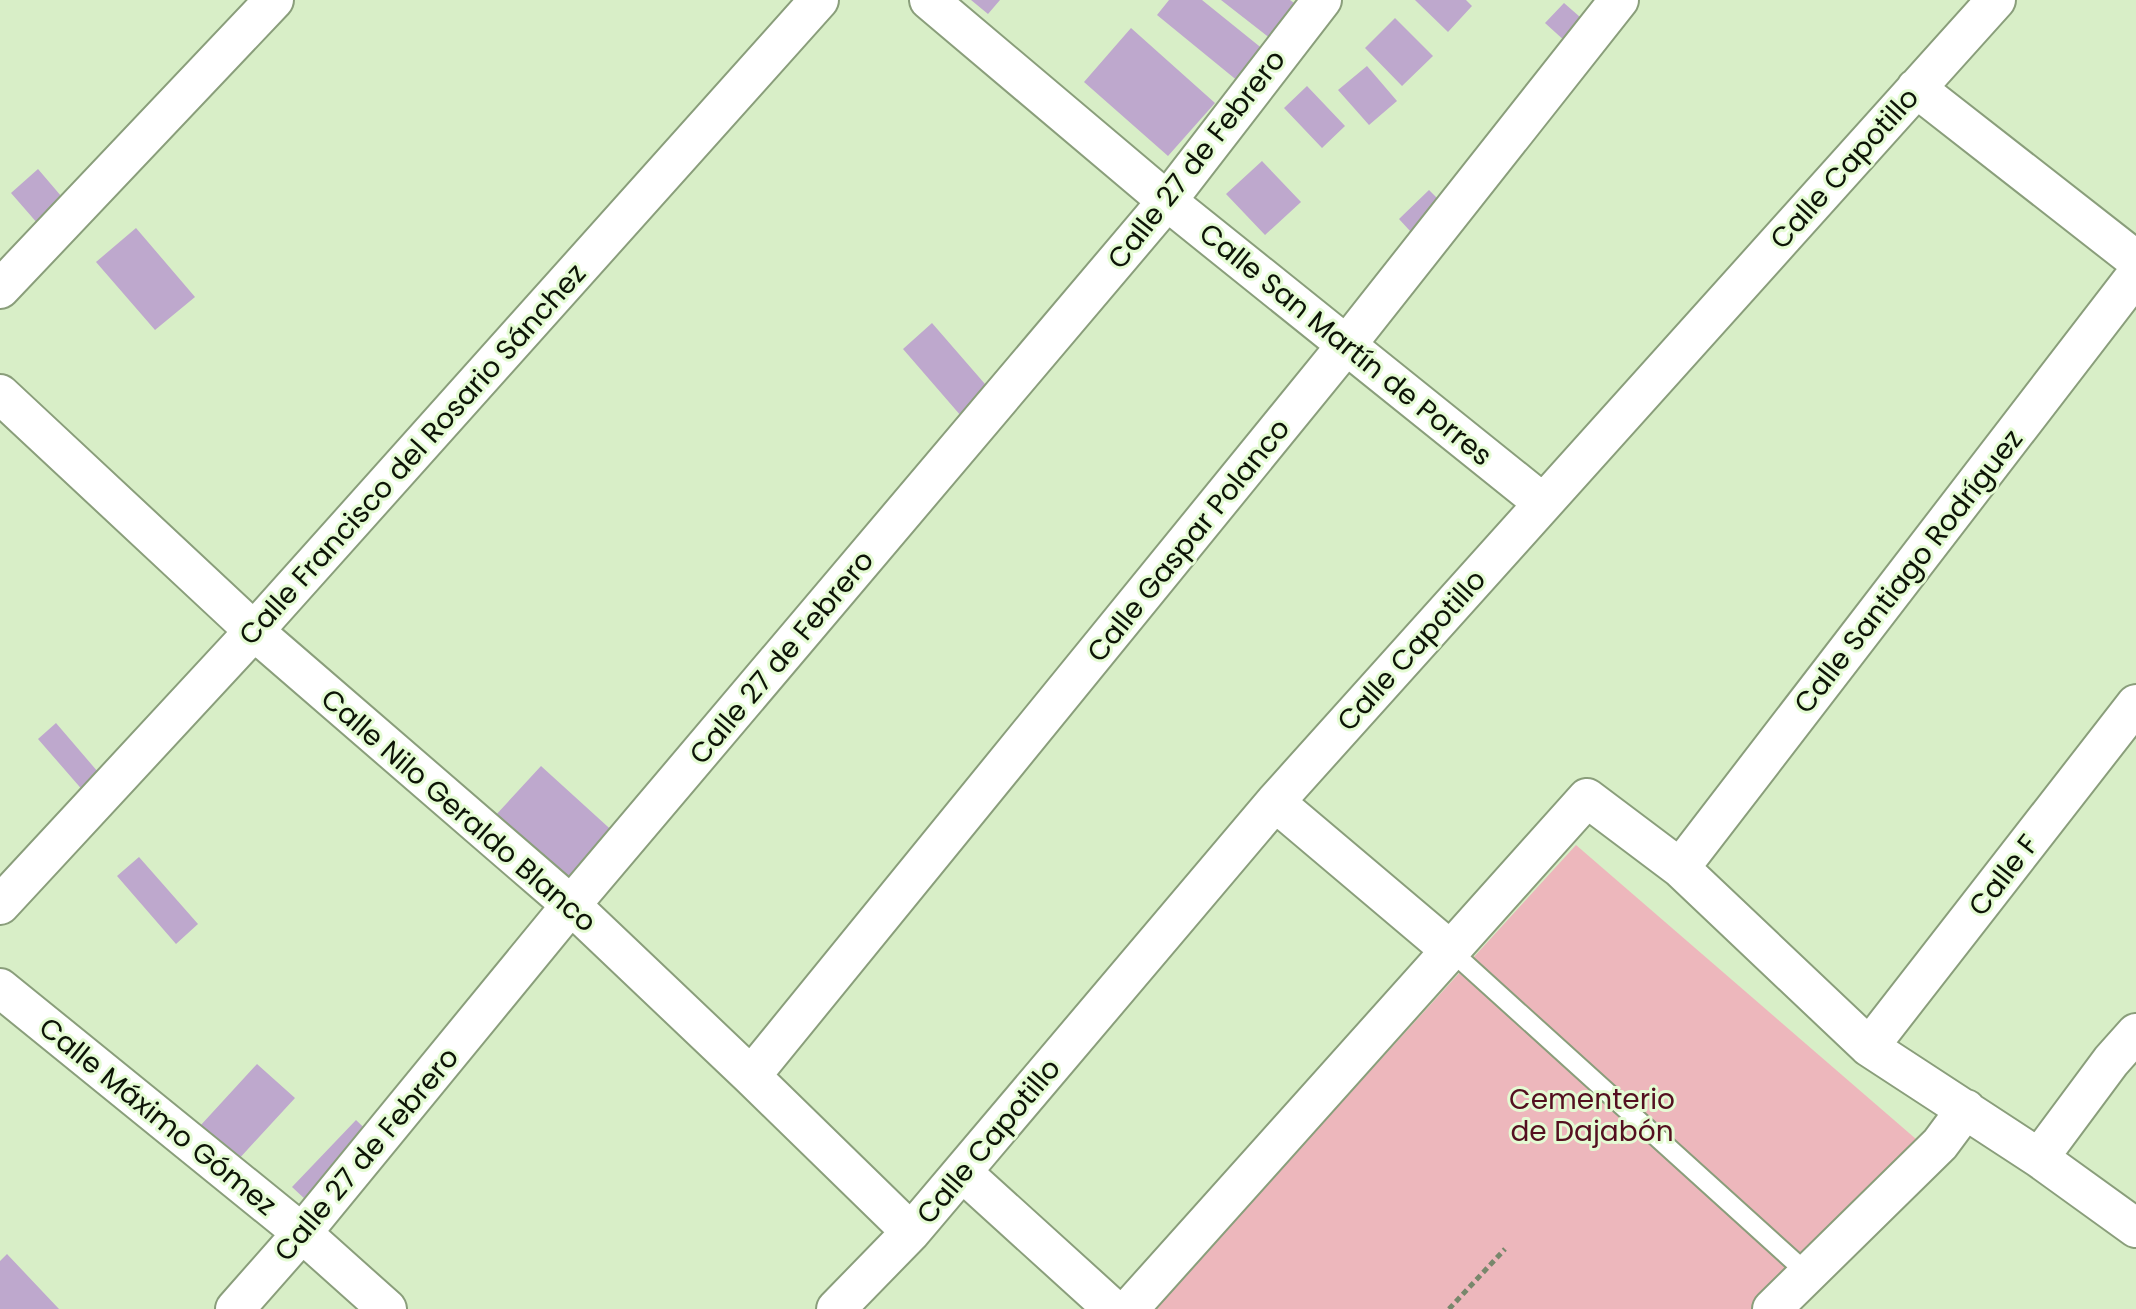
<svg xmlns="http://www.w3.org/2000/svg" width="2136" height="1309" font-family="Poppins,sans-serif">
<rect width="100%" height="100%" fill="#d8eec7"/>
<path fill="#edb7bc" d="M 1576,845 L 1931,1152 L 1773,1309 L 1153,1309 Z"/>
<path fill="#bea8cd" d="M 971,0 L 1000,0 L 988,14 Z
M 1169,0 L 1202,0 L 1264,50 L 1239,82 L 1157,15 Z
M 1221,0 L 1290,0 L 1301,8 L 1275,42 Z
M 1415,0 L 1466,0 L 1472,6 L 1448,32 Z
M 1564,3 L 1596,31 L 1577,52 L 1545,23 Z
M 1395,18 L 1433,56 L 1402,86 L 1365,48 Z
M 1131,28 L 1215,103 L 1168,156 L 1084,82 Z
M 1367,66 L 1397,101 L 1369,125 L 1338,90 Z
M 1307,86 L 1345,126 L 1322,148 L 1284,108 Z
M 1262,161 L 1301,202 L 1265,235 L 1226,194 Z
M 38,169 L 79,217 L 52,240 L 11,193 Z
M 1429,190 L 1453,214 L 1422,244 L 1399,219 Z
M 136,228 L 195,297 L 155,330 L 96,262 Z
M 932,323 L 998,399 L 968,424 L 903,349 Z
M 56,723 L 110,786 L 92,801 L 38,739 Z
M 541,766 L 629,846 L 583,897 L 494,817 Z
M 139,857 L 198,924 L 176,944 L 117,876 Z
M 257,1064 L 295,1098 L 237,1161 L 200,1126 Z
M 356,1120 L 383,1146 L 320,1213 L 292,1187 Z
M 7,1254 L 59,1309 L 0,1309 L 0,1261 Z"/>
<g fill="none" stroke-linecap="round" stroke-linejoin="round">
<defs>
<path id="service" d="M 1450,950 L 1808,1274"/>
<path id="minor" d="M 929,0 L 1167,201 L 1543,503
M 1916,88 L 2136,260
M 0,289 L 274,0
M 0,394 L 254,631 L 571,905 L 751,1076 L 911,1232
M 1275,802 L 1450,950
M 1680,868 L 2136,275
M 0,905 L 254,631 L 819,0
M 0,988 L 302,1233 L 387,1309
M 1869,1047 L 2136,704
M 751,1076 L 1348,343 L 1619,0
M 2039,1158 L 2111,1061 L 2136,1033
M 962,1172 L 1113,1309
M 235,1309 L 302,1233 L 571,905 L 1167,201 L 1322,0
M 836,1309 L 911,1232 L 1275,802 L 1996,0
M 1129,1309 L 1587,798 L 1680,868 L 1869,1047 L 2039,1158 L 2136,1228
M 1772,1309 L 1940,1144 L 1966,1109"/>
</defs>
<use href="#service" stroke="#8a9e7b" stroke-width="22"/>
<use href="#minor" stroke="#8a9e7b" stroke-width="42"/>
<path stroke="#78876c" stroke-width="5" stroke-dasharray="6 4" stroke-linecap="butt" d="M 1449,1309 L 1505,1249"/>
<use href="#service" stroke="#fff" stroke-width="18"/>
<use href="#minor" stroke="#fff" stroke-width="38"/>
</g>
<g text-anchor="middle" stroke-width="6" stroke-linejoin="round" paint-order="stroke">
<g font-size="28" fill="#0d1407" stroke="#e5fbd4">
<text transform="translate(1196 159) rotate(-52)" y="10">Calle 27 de Febrero</text>
<text transform="translate(1844 168) rotate(-48)" y="10">Calle Capotillo</text>
<text transform="translate(1346 344) rotate(39)" y="10">Calle San Martín de Porres</text>
<text transform="translate(412 454) rotate(-48)" y="10">Calle Francisco del Rosario Sánchez</text>
<text transform="translate(1188 540) rotate(-51)" y="10">Calle Gaspar Polanco</text>
<text transform="translate(1908 571) rotate(-52)" y="10">Calle Santiago Rodríguez</text>
<text transform="translate(1411 650) rotate(-48)" y="10">Calle Capotillo</text>
<text transform="translate(781 657) rotate(-50)" y="10">Calle 27 de Febrero</text>
<text transform="translate(459 810) rotate(41)" y="10">Calle Nilo Geraldo Blanco</text>
<text transform="translate(2003 875) rotate(-52)" y="10">Calle F</text>
<text transform="translate(158 1116) rotate(39)" y="10">Calle Máximo Gómez</text>
<text transform="translate(988 1141) rotate(-50)" y="10">Calle Capotillo</text>
<text transform="translate(366 1154) rotate(-50)" y="10">Calle 27 de Febrero</text>
</g>
<g font-size="28" fill="#540f20" stroke="#e5fbd4">
<text x="1592" y="1109">Cementerio<tspan x="1592" dy="32">de Dajabón</tspan></text>
</g>
</g>
</svg>
